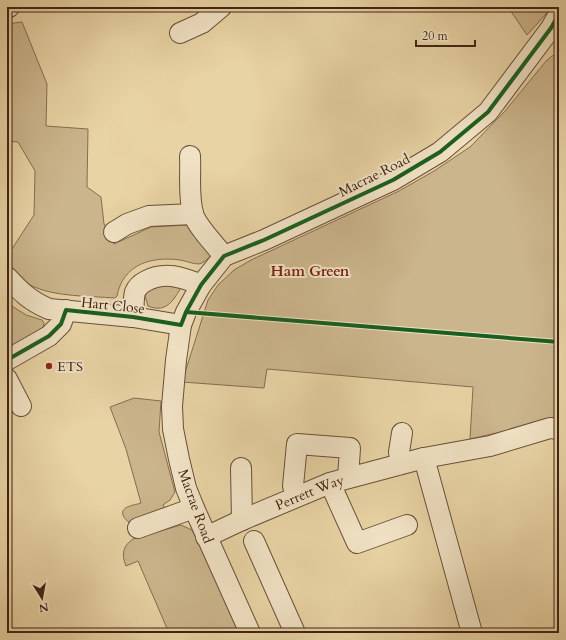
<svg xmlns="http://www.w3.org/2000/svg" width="566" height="640" font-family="Cardo,serif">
<rect width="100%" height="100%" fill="#e8d3a4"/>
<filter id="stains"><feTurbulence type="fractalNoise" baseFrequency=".005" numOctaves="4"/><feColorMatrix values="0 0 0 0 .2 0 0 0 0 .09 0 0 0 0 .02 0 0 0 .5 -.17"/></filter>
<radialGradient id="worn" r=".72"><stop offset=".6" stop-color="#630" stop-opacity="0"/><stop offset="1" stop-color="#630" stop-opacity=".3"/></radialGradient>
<path fill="#cbb58c" stroke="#866c52" d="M 508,7 L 551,7 L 546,14 L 527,35 Z
M 22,22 L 47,84 L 46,126 L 88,129 L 87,187 L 101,197 L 104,224 L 114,244 L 151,227 L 185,225 L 199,229 L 216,251 C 212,254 205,263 199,264 C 193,264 186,261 180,260 C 152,256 123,264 117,296 L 115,298 C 90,296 55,297 32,286 C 23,281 15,274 7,268 L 8,255 L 34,215 L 35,171 L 18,142 L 7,141 L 7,24 Z
M 559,54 L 559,419 L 470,439 L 473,387 L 267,369 L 264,388 L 182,382 L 208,300 L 218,285 L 234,270 L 251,260 L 399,191 L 434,171 L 470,147 L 505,111 L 546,61 L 552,56 Z
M 153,284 L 182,286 C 174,299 167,314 148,306 L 145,296 L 148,289 Z
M 7,303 L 26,315 L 42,320 L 44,323 L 43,330 L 7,349 Z
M 134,398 L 161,401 L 159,432 L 175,492 L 170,500 L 163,505 L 166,510 C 158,513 137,524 129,522 C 127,521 124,518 123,515 C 120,506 136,505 141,503 L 126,449 L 110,407 Z
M 181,525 L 192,530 L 199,543 L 239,633 L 169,633 L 138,561 L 126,566 C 121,554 123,546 133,539 Z"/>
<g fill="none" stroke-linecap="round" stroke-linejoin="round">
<defs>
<g id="minor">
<path d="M 7,7 L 9,7"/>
<path d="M 180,33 L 202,23 L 221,7"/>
<path d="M 190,156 C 191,174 188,195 193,213 C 195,224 216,246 224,256"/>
<path d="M 114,232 L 127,224 L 149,216 L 193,214"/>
<path d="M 7,277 C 21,292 30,301 49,309 L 133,317 L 181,325"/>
<path d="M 133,317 C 134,309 133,300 135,292 C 137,287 142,283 146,281 C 165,271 182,277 201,285"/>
<path d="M 7,360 L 49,336 L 61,324 L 66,310"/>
<path d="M 7,379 L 21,406"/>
<path d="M 424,458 L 472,633"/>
<path d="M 401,464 L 399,452 L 402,433"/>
<path d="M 241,468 L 242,520"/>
<path d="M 330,483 L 357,543 L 407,525"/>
<path d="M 297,496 L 293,486 L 297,444 L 350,448 L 348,478"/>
<path d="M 138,528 L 194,508"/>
<path id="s1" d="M 206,537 L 242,520 L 330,483 L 424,458 L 490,446 L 550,428 L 559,429"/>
<path d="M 254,541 L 295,633"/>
<path d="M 250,633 L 194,508 L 186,488 L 179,459 L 173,429 L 172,406 L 176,360 L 181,325 L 186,312 L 201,285 L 224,256 L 264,240 L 393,180 L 440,152 L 488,112 L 551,28 L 559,14"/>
</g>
</defs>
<use href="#minor" stroke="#6a4f3a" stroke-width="22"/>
<use href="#minor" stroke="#f0e2c4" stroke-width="20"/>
<defs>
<path id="cycleway" d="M 186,312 L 559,342
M 7,360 L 49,336 L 61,324 L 66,310 L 133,317 L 181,325 L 186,312 L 201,285 L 224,256 L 264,240 L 393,180 L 440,152 L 488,112 L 551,28 L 559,14"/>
</defs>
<use href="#cycleway" stroke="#f0e2c4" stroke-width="6"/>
<use href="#cycleway" stroke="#1b5e20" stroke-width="4"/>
</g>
<circle fill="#8f2418" stroke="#f0e2c4" stroke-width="1.5" cx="49" cy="366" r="4"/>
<g text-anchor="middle" stroke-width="4" stroke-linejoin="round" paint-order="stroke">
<g font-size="14" fill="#402317" stroke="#f0e2c4">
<text transform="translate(374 175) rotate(-27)" y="5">Macrae Road</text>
<text transform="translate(113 305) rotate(6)" y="5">Hart Close</text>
<text dy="5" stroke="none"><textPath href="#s1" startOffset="113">Perrett Way</textPath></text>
<text transform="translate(196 506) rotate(70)" y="5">Macrae Road</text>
</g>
<g font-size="14" fill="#402317" stroke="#f0e2c4" text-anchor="start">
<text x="57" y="371">ETS</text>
</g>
<g font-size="15" font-weight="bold" fill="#7a1f14" stroke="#f0e2c4">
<text x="310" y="276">Ham Green</text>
</g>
</g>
<rect width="566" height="640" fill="none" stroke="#e8d3a4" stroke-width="24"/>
<rect x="8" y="8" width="550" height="624" fill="none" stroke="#402317" stroke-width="2"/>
<rect x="12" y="12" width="542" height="616" fill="none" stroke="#402317"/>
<g transform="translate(42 598) rotate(169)" stroke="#f0e2c4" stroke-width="3" paint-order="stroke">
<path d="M0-3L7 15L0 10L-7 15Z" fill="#402317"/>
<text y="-6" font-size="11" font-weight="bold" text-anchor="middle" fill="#402317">N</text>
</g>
<path d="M416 40v6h59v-6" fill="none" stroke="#402317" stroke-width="2"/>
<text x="422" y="40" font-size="12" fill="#402317" stroke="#f0e2c4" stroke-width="3" paint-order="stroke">20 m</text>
<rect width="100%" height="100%" filter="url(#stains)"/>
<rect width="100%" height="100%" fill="url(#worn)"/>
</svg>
